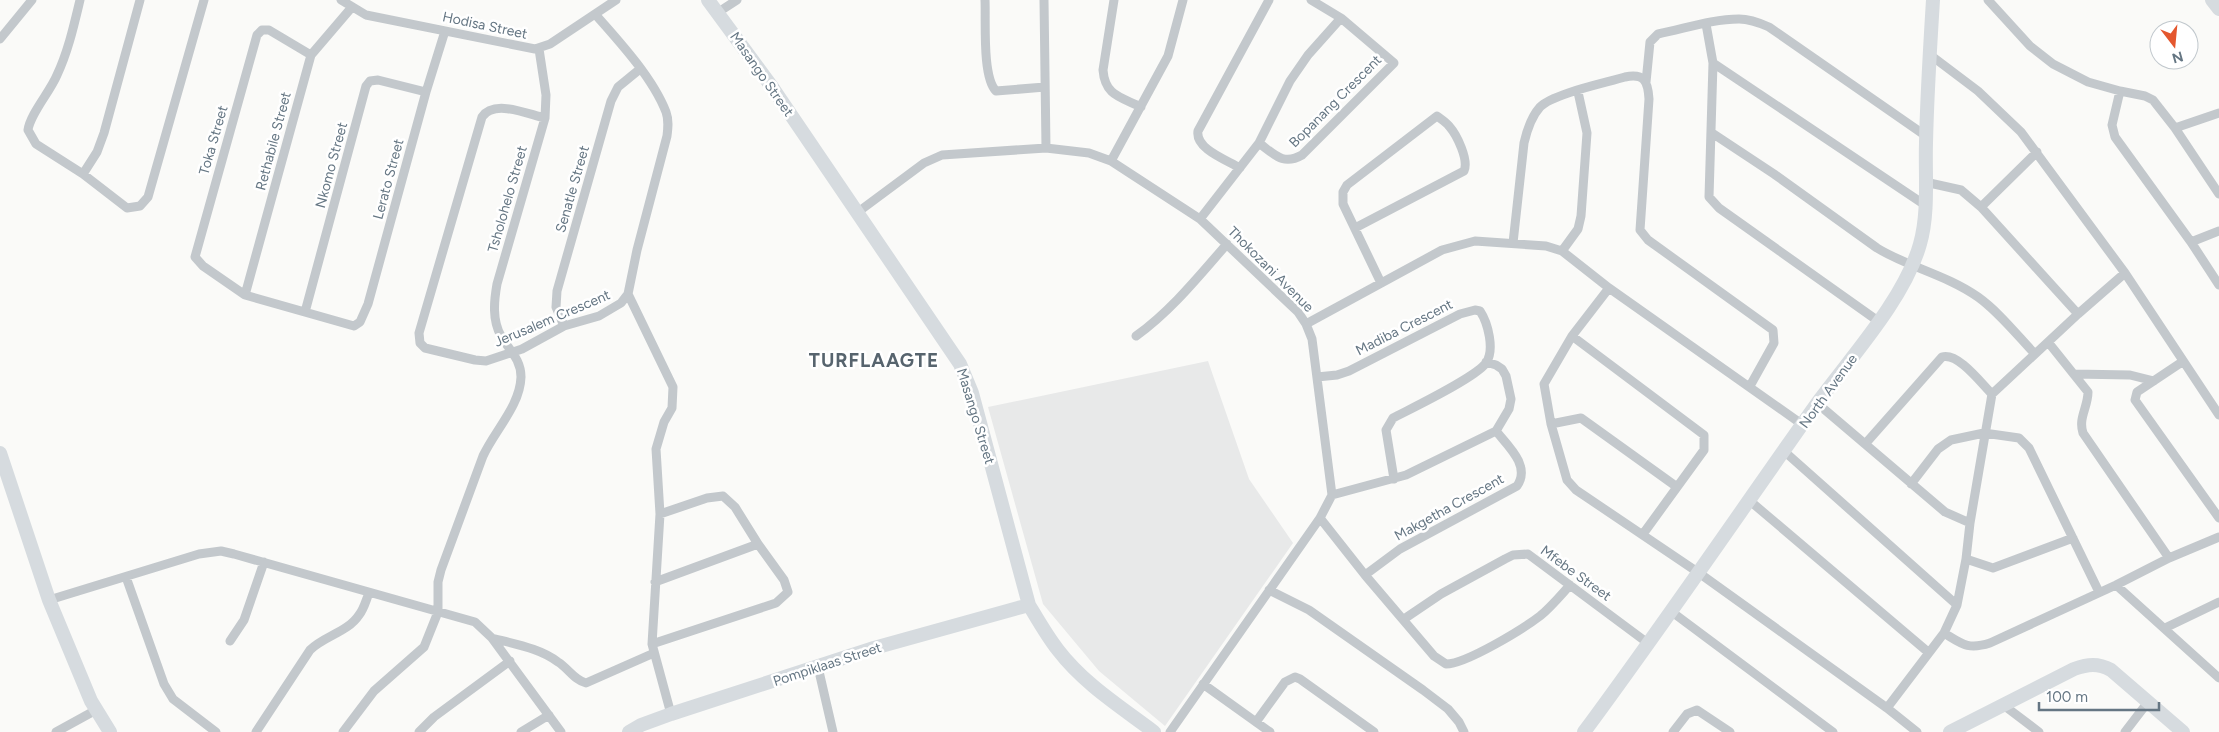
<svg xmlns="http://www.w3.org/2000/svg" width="2219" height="732" font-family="Figtree,sans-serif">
<rect width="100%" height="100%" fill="#fafaf8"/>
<path fill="#e8e9e9" d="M 1208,361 L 1249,479 L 1293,543 L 1165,726 L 1099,671 L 1043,604 L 988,407 Z"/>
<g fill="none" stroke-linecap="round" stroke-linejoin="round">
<path stroke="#c3c8cc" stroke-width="9" d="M 80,0 C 74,25 68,52 57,75 C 50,92 30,114 28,130 L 36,144 L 83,174 L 127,208 L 140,206 L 148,197 L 204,0
M 341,0 L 366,15 L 535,49 L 550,44 L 616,0
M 985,0 C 986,21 982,77 996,91 L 1045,87
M 1044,0 L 1046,148
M 1114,0 L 1103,70 C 1105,96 1121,97 1141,107
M 1988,0 L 2030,46 L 2053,64 L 2088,82 L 2120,91 L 2145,96 L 2153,100 L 2175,128 L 2219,194
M 717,13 L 737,0
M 1706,24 L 1713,63 L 1709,197 L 1719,208 L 1878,321
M 0,39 L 32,0
M 1929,54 L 1978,91 L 2021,132 L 2125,273 L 2219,415
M 311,55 L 269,30 L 262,30 L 257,35 L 195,257 L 203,266 L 245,295 L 354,326 L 360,322 L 368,304 L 426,92 L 445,31
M 1713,63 L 1925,205
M 1646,82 L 1650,42 L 1658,34 C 1684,29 1712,19 1739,19 C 1749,19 1760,23 1769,27 L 1926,136
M 2120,91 L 2112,125 L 2115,137 L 2191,242 L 2219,285
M 545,118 C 527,114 494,99 482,117 L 419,333 L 420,343 L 425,348 L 475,360 L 486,361 L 522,349 L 564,326 L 599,316 L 621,303 L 628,294 L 637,250 L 667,136 C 668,128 669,120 666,112 C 653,78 619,41 595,14
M 2175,128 L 2219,113
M 1712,133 L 1774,174 L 1877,248 C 1908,267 1947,275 1978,297 C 1999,312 2017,335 2035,354
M 1259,143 C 1274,154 1283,166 1302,155 L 1394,63 L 1341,18 L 1311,0
M 2037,152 L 1981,207 L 2078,314
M 1111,161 L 1168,56 L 1183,0
M 1240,168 C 1227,160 1195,149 1198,131 L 1269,0
M 83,174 L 97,152 L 104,133 L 140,0
M 1925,182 L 1961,190 L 1981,207
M 858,212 L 924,163 L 942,155 L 1046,148 L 1089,153 L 1111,161 L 1200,219 L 1298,312 L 1306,324 L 1312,339 L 1332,495 L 1320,518 L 1170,732
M 1200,219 L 1259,143 L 1290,81 L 1308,55 L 1341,18
M 1355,228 L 1464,171 C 1469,160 1457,135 1449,126 C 1446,122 1441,119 1437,116 L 1347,185 L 1343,192 L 1343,204 L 1381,283
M 2191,242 L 2219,231
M 1513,243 L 1524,143 C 1527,130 1531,117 1540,107 C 1552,94 1605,83 1625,77 C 1644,73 1648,81 1649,99 L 1640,230 L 1648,240 L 1773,330 L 1774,343 L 1750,386
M 1562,251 L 1578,229 L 1581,216 L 1587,133 L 1578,92
M 1609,288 L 1572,336 L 1544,384 L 1551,424 L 1567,480 L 1576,490 L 1699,573 L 1887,708 L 1917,732
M 628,294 L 673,387 L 672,408 L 664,422 L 656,449 L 660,514 L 652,644 L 671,714
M 245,295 L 311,55 L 352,7
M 305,312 L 366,86 L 370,81 L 378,80 L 426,92
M 1306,324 L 1442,250 L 1475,241 L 1546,246 L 1562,251 L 1609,288 L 1803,425
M 564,326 L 556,307 L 557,291 L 611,101 L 618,87 L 640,69
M 1136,336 C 1171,311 1199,276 1227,244
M 1572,336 L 1704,435 L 1704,450 L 1643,534
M 2048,342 L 2088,392 C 2088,407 2078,418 2083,433 L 2169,558
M 2182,362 L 2137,392 L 2135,400 L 2219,518
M 2074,374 L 2130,375 L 2154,381
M 1317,377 L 1337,375 L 1349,371 L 1460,314 L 1475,310 L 1480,311 C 1488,323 1495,350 1486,363 C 1475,378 1412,408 1393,418 L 1386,430 L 1394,479
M 1818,404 L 1945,512 L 1970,523
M 1551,424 L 1581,418 L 1677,487
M 1866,443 L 1942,357 C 1958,352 1981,383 1992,394
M 1785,452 L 1957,605
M 1911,484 L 1938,449 L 1951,440 L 1984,433 L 2019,438 L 2029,448 L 2099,592
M 1332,495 L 1406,475 L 1496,431 L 1509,409 L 1511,399 L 1506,376 L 1502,369 L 1496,365 L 1486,362
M 1750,501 L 1928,652
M 1320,518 L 1365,575 L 1434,656 L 1446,664 C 1466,664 1523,629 1540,616 C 1551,607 1560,596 1570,585
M 1966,559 L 1993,568 L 2073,538
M 1365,575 L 1400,549 L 1517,486 C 1531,466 1508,446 1496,431
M 126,577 L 164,684 L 173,699 L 216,732
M 655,582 L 758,544
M 2116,585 L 2219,678
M 1269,590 L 1309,610 L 1423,690 L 1448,709 L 1459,722 L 1464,732
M 49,600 L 199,554 L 221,551 L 234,554 L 475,622 L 492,638 L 561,732
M 1672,612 L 1833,732
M 1404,619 L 1441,594 L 1505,559 L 1513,555 L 1528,554 L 1649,644
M 2165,628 L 2219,602
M 1944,633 C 1962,644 1968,650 1990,643 L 2116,585 L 2169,558 L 2219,537
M 492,638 C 514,644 540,648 558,662 C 568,668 574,680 586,683 L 654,653
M 230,641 L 244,620 L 264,562
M 652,644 L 776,603 L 788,592 L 784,580 L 758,544 L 735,507 L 723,496 L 707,498 L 660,514
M 818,667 L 833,732
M 1203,684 L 1270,732
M 2002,704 L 2039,732
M 1887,708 L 1944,633 L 1957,605 L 1966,559 L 1970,523 L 1992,394 L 2078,314 L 2125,273
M 1256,722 L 1285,682 L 1295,677 L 1300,679 L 1374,732
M 56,732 L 96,710
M 256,732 L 310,650 C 324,636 348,632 359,615 C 364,609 366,600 369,593
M 343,732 L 374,691 L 424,647 L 438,612 L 438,582 L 441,570 L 483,456 C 495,430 520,406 521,377 C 521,359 509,350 501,336 C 492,320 494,301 497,284 L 545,118 L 546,95 L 539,49
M 419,732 L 434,717 L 510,661
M 521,732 L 549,715
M 1673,732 L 1687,714 L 1697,710 L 1730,732
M 2125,732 L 2148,702"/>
<path stroke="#d6dbdf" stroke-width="14" d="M 708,0 L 772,87 L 960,364 L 972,393 L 1029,605 C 1038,620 1047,636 1058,650 C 1084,684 1121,707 1154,732
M 2212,0 L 2219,9
M 0,453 L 49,600 L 91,701 L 110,732
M 629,732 L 641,725 L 671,714 L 874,648 L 1029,605
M 1584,732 C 1664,624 1740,512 1818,402 C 1852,356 1905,298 1920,244 C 1929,213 1925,175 1926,143 C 1927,95 1930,48 1933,0
M 1950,732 L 2074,669 C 2088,664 2098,663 2111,670 L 2183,732"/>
</g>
<g text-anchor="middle" stroke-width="5" stroke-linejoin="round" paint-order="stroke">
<g font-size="14" fill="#657683" stroke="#fff">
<text transform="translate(485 25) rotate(12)" y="5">Hodisa Street</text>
<text transform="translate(762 74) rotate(55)" y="5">Masango Street</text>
<text transform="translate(1335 101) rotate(-45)" y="5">Bopanang Crescent</text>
<text transform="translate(213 140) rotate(-74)" y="5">Toka Street</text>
<text transform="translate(273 141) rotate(-75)" y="5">Rethabile Street</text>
<text transform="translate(331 165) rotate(-75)" y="5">Nkomo Street</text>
<text transform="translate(388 179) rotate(-75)" y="5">Lerato Street</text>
<text transform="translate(572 189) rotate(-74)" y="5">Senatle Street</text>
<text transform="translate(507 199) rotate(-74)" y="5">Tsholohelo Street</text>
<text transform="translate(1271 269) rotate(45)" y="5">Thokozani Avenue</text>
<text transform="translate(552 318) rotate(-23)" y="5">Jerusalem Crescent</text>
<text transform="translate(1404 327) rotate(-27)" y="5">Madiba Crescent</text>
<text transform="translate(1828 391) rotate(-54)" y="5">North Avenue</text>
<text transform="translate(976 416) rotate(73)" y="5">Masango Street</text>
<text transform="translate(1449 507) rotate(-29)" y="5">Makgetha Crescent</text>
<text transform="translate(1576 573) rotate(36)" y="5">Mfebe Street</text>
<text transform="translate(827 664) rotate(-18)" y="5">Pompiklaas Street</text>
</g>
<g font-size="19" font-weight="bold" letter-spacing="1" fill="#57646e" stroke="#fff">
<text x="874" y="367">TURFLAAGTE</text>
</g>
</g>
<g transform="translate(2174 45) rotate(164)"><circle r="24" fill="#ffffff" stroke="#c1c8cd"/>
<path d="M0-4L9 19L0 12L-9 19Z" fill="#e4572e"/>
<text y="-8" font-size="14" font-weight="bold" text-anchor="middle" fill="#657683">N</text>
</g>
<path d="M2039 702v8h120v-8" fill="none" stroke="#657683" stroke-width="2.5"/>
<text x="2046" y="702" font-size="15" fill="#657683" stroke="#ffffff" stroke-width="4" paint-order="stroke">100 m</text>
</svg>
